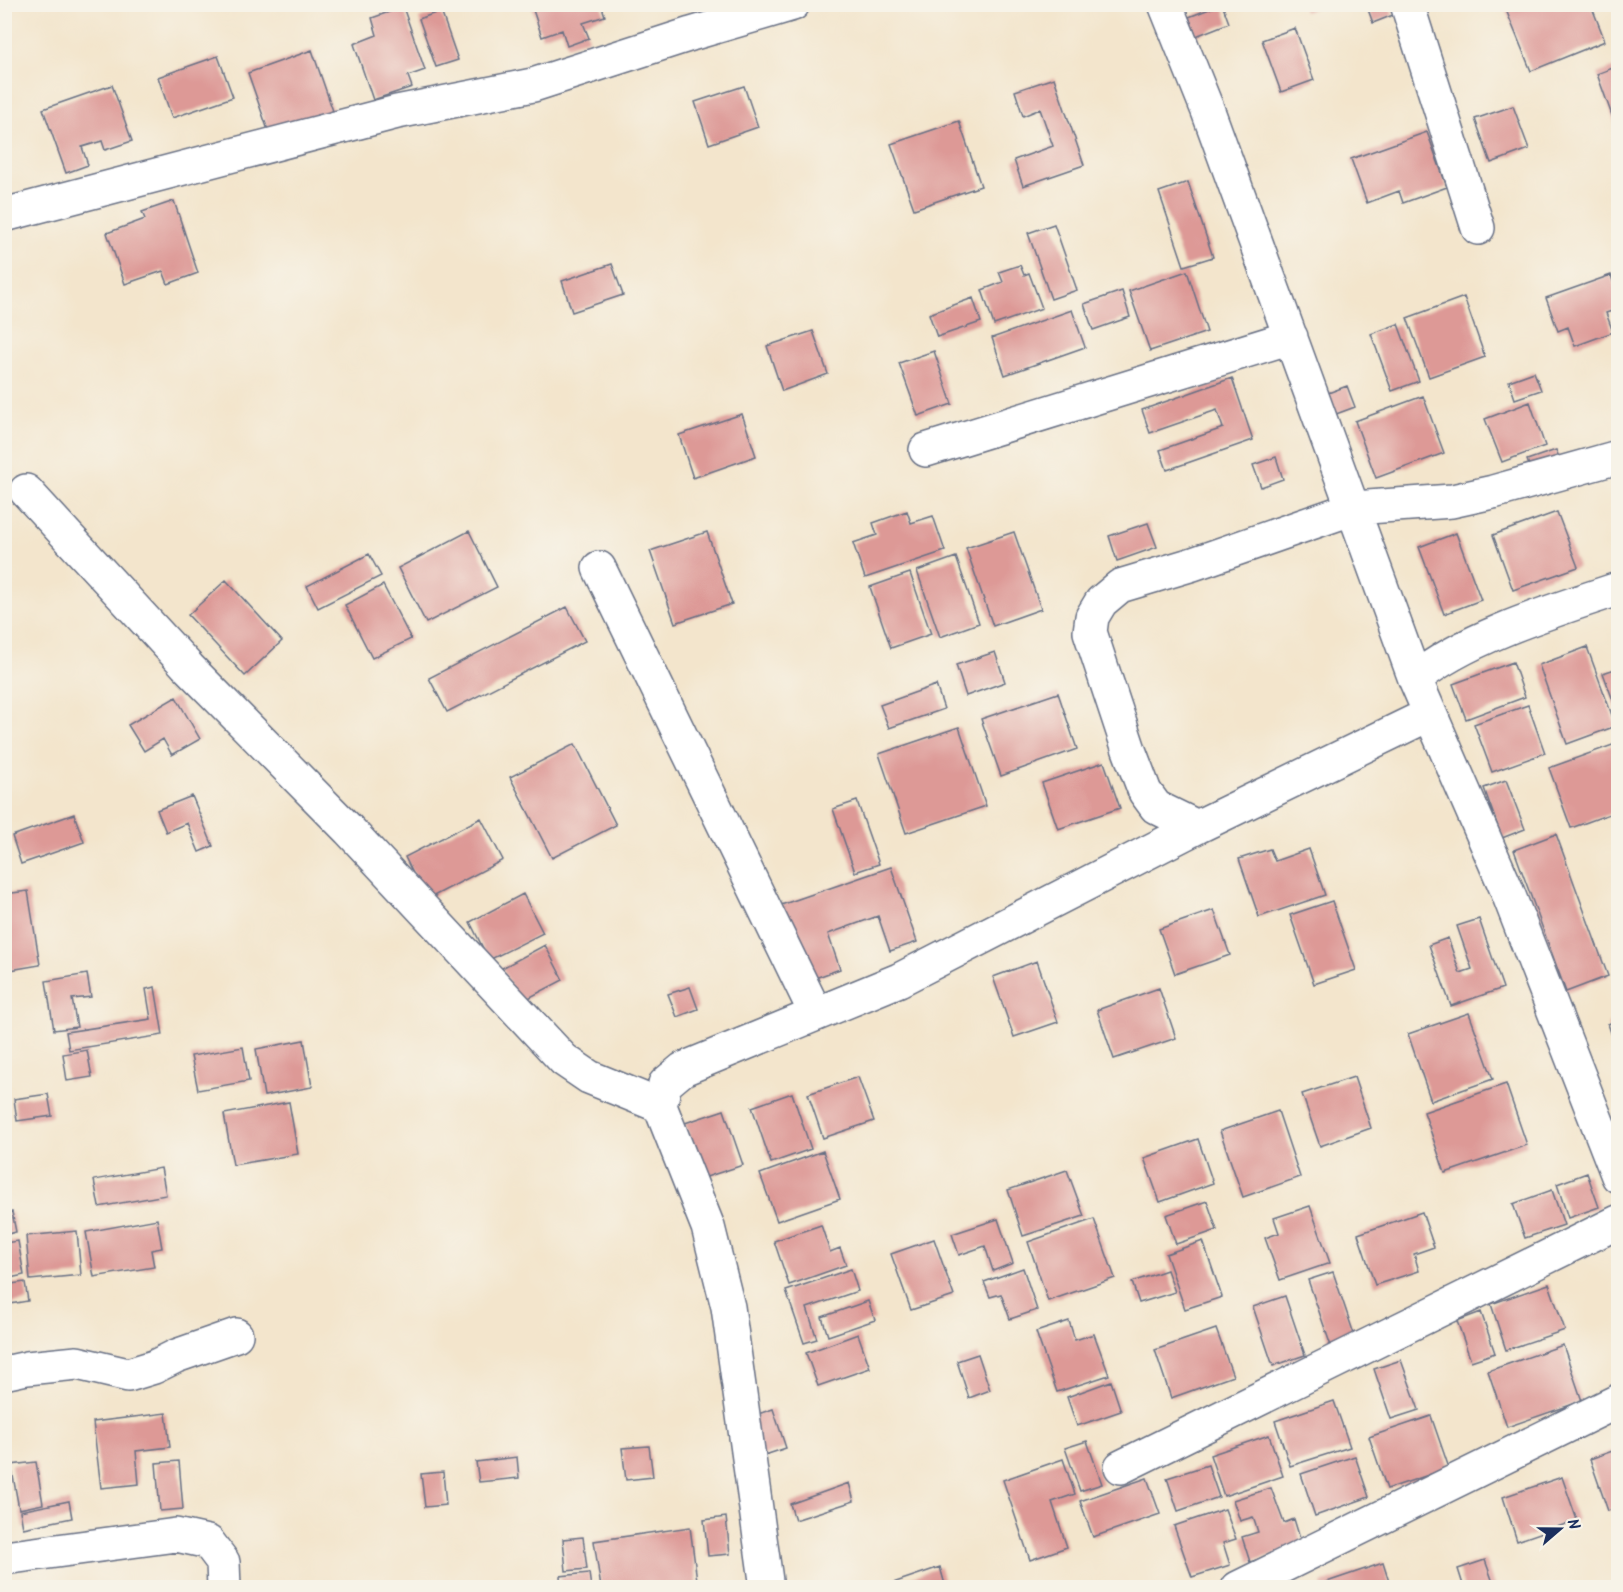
<svg xmlns="http://www.w3.org/2000/svg" width="1623" height="1592" font-family="Kalam,sans-serif">
<rect width="100%" height="100%" fill="#f7f3e8"/>
<filter id="ink" filterUnits="userSpaceOnUse"><feTurbulence type="fractalNoise" baseFrequency=".0167" numOctaves="2"/><feDisplacementMap in="SourceGraphic" scale="12" xChannelSelector="R" yChannelSelector="G"/><feConvolveMatrix kernelMatrix="1 2 1 2 8 2 1 2 1" color-interpolation-filters="sRGB"/></filter>
<filter id="wash" filterUnits="userSpaceOnUse"><feTurbulence type="fractalNoise" baseFrequency=".008" numOctaves="4" result="noise"/><feDisplacementMap in="SourceGraphic" scale="24" xChannelSelector="R" yChannelSelector="G"/><feGaussianBlur stdDeviation="1.35" result="paint"/><feColorMatrix in="noise" values="0 0 0 0 0 0 0 0 0 0 0 0 0 0 0 0 0 1.4 0 .05"/><feComposite in="paint" operator="in"/></filter>
<g filter="url(#wash)">
<rect width="100%" height="100%" fill="#f3e5cc"/>
<g id="blocks">
<path fill="#dd9996" d="M 531,4 L 601,4 L 605,16 L 583,23 L 589,38 L 567,46 L 562,30 L 542,37 Z
M 1222,4 L 1229,23 L 1196,36 L 1189,17 Z
M 1302,4 L 1325,4 L 1325,5 L 1304,12 Z
M 1366,4 L 1389,4 L 1393,15 L 1373,23 Z
M 1504,5 L 1591,5 L 1605,41 L 1531,71 Z
M 403,7 L 425,70 L 408,76 L 412,87 L 373,100 L 354,44 L 377,35 L 372,18 Z
M 441,11 L 458,60 L 436,67 L 419,19 Z
M 1295,28 L 1314,80 L 1281,92 L 1262,40 Z
M 312,50 L 333,111 L 269,133 L 248,73 Z
M 218,56 L 233,97 L 172,118 L 158,77 Z
M 1618,66 L 1618,132 L 1597,74 Z
M 1054,78 L 1084,165 L 1023,186 L 1014,160 L 1053,146 L 1040,109 L 1023,116 L 1015,91 Z
M 112,85 L 132,141 L 105,150 L 102,141 L 82,147 L 88,165 L 66,173 L 43,109 Z
M 744,86 L 758,127 L 709,144 L 695,102 Z
M 1513,106 L 1529,149 L 1491,163 L 1475,119 Z
M 959,121 L 981,186 L 914,209 L 891,144 Z
M 1427,132 L 1447,187 L 1403,203 L 1399,191 L 1367,203 L 1351,159 Z
M 1188,182 L 1213,257 L 1184,266 L 1159,192 Z
M 174,201 L 198,273 L 168,284 L 163,271 L 125,284 L 107,233 L 145,219 L 142,212 Z
M 1054,224 L 1077,290 L 1051,299 L 1028,233 Z
M 612,264 L 623,295 L 572,312 L 562,281 Z
M 1020,265 L 1024,275 L 1029,273 L 1042,308 L 994,325 L 982,290 L 1003,282 L 999,272 Z
M 1187,271 L 1207,332 L 1150,351 L 1129,291 Z
M 1611,275 L 1618,296 L 1618,309 L 1606,313 L 1613,332 L 1575,346 L 1568,327 L 1558,331 L 1546,298 Z
M 1122,291 L 1130,317 L 1093,330 L 1084,304 Z
M 1464,297 L 1485,357 L 1429,377 L 1407,318 Z
M 973,298 L 981,322 L 937,337 L 929,314 Z
M 1072,310 L 1085,347 L 1005,375 L 992,338 Z
M 1398,324 L 1419,381 L 1392,391 L 1371,334 Z
M 813,331 L 828,374 L 782,391 L 767,346 Z
M 934,351 L 952,404 L 918,416 L 899,363 Z
M 1534,372 L 1541,390 L 1515,399 L 1509,381 Z
M 1232,378 L 1253,440 L 1167,470 L 1160,450 L 1223,428 L 1217,410 L 1150,433 L 1142,410 Z
M 1347,386 L 1355,407 L 1328,417 L 1320,396 Z
M 1423,396 L 1444,453 L 1376,478 L 1355,421 Z
M 1530,402 L 1545,446 L 1502,462 L 1485,419 Z
M 742,414 L 756,456 L 693,478 L 679,435 Z
M 1556,450 L 1562,464 L 1533,475 L 1527,460 Z
M 1276,457 L 1283,479 L 1261,487 L 1253,465 Z
M 907,511 L 911,523 L 933,516 L 945,551 L 865,578 L 853,543 L 877,535 L 873,523 Z
M 1557,512 L 1578,567 L 1513,590 L 1493,535 Z
M 1148,523 L 1157,547 L 1117,561 L 1109,536 Z
M 469,531 L 497,587 L 426,623 L 398,568 Z
M 707,532 L 732,604 L 675,623 L 650,551 Z
M 1014,532 L 1041,609 L 993,626 L 966,548 Z
M 1456,533 L 1481,600 L 1444,614 L 1419,547 Z
M 369,554 L 381,576 L 318,608 L 307,586 Z
M 956,557 L 979,623 L 940,637 L 917,571 Z
M 910,573 L 931,634 L 891,648 L 870,587 Z
M 226,580 L 282,641 L 245,676 L 188,615 Z
M 383,585 L 411,639 L 372,658 L 345,605 Z
M 567,607 L 585,641 L 447,712 L 429,678 Z
M 1587,647 L 1616,726 L 1567,744 L 1539,665 Z
M 995,652 L 1005,682 L 966,696 L 956,665 Z
M 1513,662 L 1525,697 L 1466,719 L 1453,684 Z
M 1618,668 L 1618,714 L 1603,673 Z
M 936,685 L 944,709 L 889,728 L 880,705 Z
M 1058,693 L 1077,749 L 1001,776 L 981,719 Z
M 176,697 L 200,739 L 172,755 L 163,739 L 144,751 L 128,725 Z
M 1528,705 L 1545,753 L 1492,772 L 1474,724 Z
M 959,727 L 986,806 L 906,833 L 879,754 Z
M 1618,743 L 1618,811 L 1571,828 L 1549,768 Z
M 575,744 L 616,825 L 552,858 L 510,777 Z
M 1104,762 L 1120,808 L 1058,829 L 1042,783 Z
M 1506,780 L 1525,829 L 1502,838 L 1484,788 Z
M 192,796 L 213,846 L 199,852 L 187,823 L 166,832 L 157,810 Z
M 857,801 L 879,864 L 855,872 L 833,809 Z
M 74,814 L 84,842 L 21,864 L 12,836 Z
M 481,818 L 503,860 L 426,900 L 405,857 Z
M 1556,834 L 1608,976 L 1566,992 L 1514,850 Z
M 1270,849 L 1275,861 L 1309,849 L 1325,895 L 1259,917 L 1239,859 Z
M 891,867 L 917,942 L 890,951 L 878,916 L 828,934 L 840,969 L 804,982 L 778,906 Z
M 28,891 L 40,965 L 4,971 L 4,894 Z
M 523,894 L 543,933 L 489,960 L 470,922 Z
M 1332,901 L 1356,970 L 1314,984 L 1290,915 Z
M 1214,910 L 1230,955 L 1175,974 L 1159,929 Z
M 1479,919 L 1503,988 L 1451,1006 L 1429,945 L 1448,938 L 1460,973 L 1472,969 L 1457,926 Z
M 545,945 L 563,980 L 519,1003 L 502,968 Z
M 1037,961 L 1058,1022 L 1014,1037 L 993,977 Z
M 87,974 L 91,997 L 72,999 L 77,1027 L 54,1030 L 46,981 Z
M 155,987 L 163,1035 L 69,1050 L 66,1032 L 151,1019 L 146,989 Z
M 690,987 L 698,1009 L 677,1017 L 668,994 Z
M 1159,988 L 1176,1038 L 1114,1059 L 1097,1010 Z
M 1469,1013 L 1493,1079 L 1431,1101 L 1408,1034 Z
M 1618,1020 L 1618,1053 L 1608,1024 Z
M 304,1040 L 312,1087 L 264,1096 L 256,1049 Z
M 243,1047 L 249,1081 L 198,1090 L 191,1056 Z
M 87,1050 L 92,1077 L 67,1081 L 63,1054 Z
M 858,1077 L 874,1121 L 823,1138 L 808,1094 Z
M 1354,1077 L 1371,1128 L 1320,1146 L 1302,1094 Z
M 1506,1084 L 1527,1145 L 1445,1173 L 1424,1112 Z
M 792,1093 L 811,1149 L 771,1163 L 752,1107 Z
M 48,1094 L 52,1116 L 17,1121 L 14,1099 Z
M 289,1102 L 298,1154 L 233,1165 L 224,1114 Z
M 724,1110 L 743,1165 L 703,1178 L 685,1123 Z
M 1278,1111 L 1300,1177 L 1243,1197 L 1220,1131 Z
M 1198,1139 L 1213,1183 L 1160,1202 L 1144,1158 Z
M 823,1151 L 840,1199 L 777,1221 L 760,1174 Z
M 161,1168 L 166,1195 L 99,1207 L 94,1180 Z
M 1067,1170 L 1084,1216 L 1023,1236 L 1008,1190 Z
M 1587,1173 L 1599,1207 L 1568,1218 L 1557,1184 Z
M 1552,1190 L 1564,1225 L 1525,1238 L 1513,1204 Z
M 1207,1201 L 1217,1230 L 1176,1244 L 1166,1215 Z
M 1310,1206 L 1330,1263 L 1280,1280 L 1265,1238 L 1279,1233 L 1274,1218 Z
M 12,1212 L 16,1232 L 4,1235 L 4,1214 Z
M 1422,1212 L 1434,1247 L 1414,1254 L 1419,1271 L 1375,1285 L 1358,1234 Z
M 157,1219 L 162,1248 L 151,1250 L 154,1267 L 94,1277 L 86,1232 Z
M 998,1219 L 1013,1263 L 993,1271 L 985,1246 L 959,1255 L 952,1234 Z
M 1094,1219 L 1115,1278 L 1048,1301 L 1028,1242 Z
M 821,1225 L 830,1252 L 840,1248 L 846,1265 L 789,1285 L 774,1241 Z
M 77,1231 L 81,1275 L 30,1280 L 26,1236 Z
M 934,1239 L 954,1296 L 911,1310 L 891,1254 Z
M 18,1241 L 24,1275 L 10,1278 L 4,1243 Z
M 1203,1241 L 1222,1297 L 1185,1309 L 1166,1254 Z
M 1023,1268 L 1037,1310 L 1010,1319 L 1001,1294 L 990,1297 L 984,1282 Z
M 851,1269 L 858,1291 L 807,1308 L 817,1339 L 804,1343 L 786,1291 Z
M 1167,1270 L 1175,1292 L 1139,1303 L 1132,1282 Z
M 1333,1272 L 1356,1340 L 1332,1349 L 1308,1280 Z
M 25,1282 L 28,1301 L 4,1305 L 4,1285 Z
M 1549,1284 L 1565,1330 L 1506,1350 L 1491,1304 Z
M 1285,1296 L 1305,1355 L 1273,1366 L 1253,1307 Z
M 868,1301 L 875,1320 L 828,1336 L 822,1317 Z
M 1481,1312 L 1495,1353 L 1471,1361 L 1457,1321 Z
M 1069,1321 L 1075,1340 L 1094,1334 L 1109,1375 L 1057,1392 L 1036,1332 Z
M 1216,1329 L 1233,1376 L 1171,1398 L 1155,1350 Z
M 858,1334 L 870,1368 L 818,1386 L 806,1353 Z
M 1563,1345 L 1582,1401 L 1507,1427 L 1488,1371 Z
M 978,1354 L 990,1390 L 969,1398 L 957,1361 Z
M 1401,1360 L 1419,1410 L 1391,1419 L 1374,1369 Z
M 1111,1381 L 1121,1411 L 1077,1426 L 1067,1397 Z
M 1334,1401 L 1350,1447 L 1290,1466 L 1275,1421 Z
M 773,1409 L 786,1448 L 762,1456 L 749,1417 Z
M 166,1413 L 170,1447 L 136,1451 L 139,1484 L 101,1488 L 93,1422 Z
M 1431,1416 L 1449,1468 L 1387,1489 L 1369,1437 Z
M 1269,1435 L 1283,1476 L 1224,1496 L 1210,1455 Z
M 1087,1441 L 1102,1484 L 1080,1491 L 1065,1448 Z
M 649,1446 L 653,1477 L 626,1480 L 622,1448 Z
M 1618,1449 L 1618,1507 L 1608,1511 L 1590,1459 Z
M 1355,1456 L 1369,1497 L 1315,1516 L 1301,1474 Z
M 517,1457 L 519,1478 L 479,1482 L 476,1462 Z
M 1063,1459 L 1075,1494 L 1052,1502 L 1067,1547 L 1030,1560 L 1003,1480 Z
M 179,1461 L 183,1509 L 160,1511 L 156,1463 Z
M 36,1462 L 43,1504 L 19,1509 L 11,1465 Z
M 1208,1465 L 1219,1497 L 1178,1511 L 1167,1478 Z
M 443,1472 L 446,1505 L 425,1507 L 421,1474 Z
M 1562,1477 L 1577,1520 L 1517,1541 L 1503,1497 Z
M 1147,1478 L 1160,1514 L 1093,1537 L 1080,1501 Z
M 849,1483 L 854,1501 L 795,1520 L 790,1504 Z
M 1271,1488 L 1284,1523 L 1294,1519 L 1302,1545 L 1250,1562 L 1242,1537 L 1258,1532 L 1253,1517 L 1240,1521 L 1233,1500 Z
M 69,1501 L 72,1518 L 23,1528 L 20,1511 Z
M 1225,1509 L 1236,1539 L 1223,1543 L 1230,1565 L 1192,1577 L 1174,1526 Z
M 726,1517 L 730,1554 L 708,1556 L 704,1520 Z
M 690,1527 L 698,1588 L 629,1588 L 628,1586 L 601,1588 L 594,1541 Z
M 583,1537 L 587,1569 L 566,1571 L 563,1539 Z
M 1485,1560 L 1495,1588 L 1464,1588 L 1458,1569 Z
M 1383,1563 L 1391,1588 L 1322,1588 L 1321,1584 Z
M 940,1567 L 946,1588 L 891,1588 L 890,1584 Z
M 589,1573 L 591,1588 L 561,1588 L 560,1576 Z"/>
</g>
</g>
<g filter="url(#ink)">
<use href="#blocks" fill-opacity="0" stroke="#676f84" stroke-width="1.5"/>
<g fill="none" stroke-linecap="round" stroke-linejoin="round">
<defs>
<path id="street" d="M 1165,4 L 1208,111 L 1415,679 L 1506,888 L 1618,1176
M 1407,4 L 1478,228
M 4,215 L 397,112 L 533,85 L 691,34 L 793,4
M 926,450 L 1291,337
M 26,491 L 189,668 L 349,830 L 564,1060 L 589,1077 L 660,1106
M 599,568 L 816,1014
M 1415,679 C 1466,637 1555,610 1618,589
M 1197,827 L 1156,807 L 1145,792 L 1129,750 L 1090,632 L 1092,617 L 1101,602 L 1120,586 L 1193,564 L 1354,508 L 1452,501 L 1493,492 L 1618,457
M 4,1373 L 27,1368 L 77,1363 L 128,1375 L 154,1367 L 176,1356 L 236,1335
M 1121,1467 L 1618,1222
M 4,1558 L 176,1535 L 208,1542 L 223,1562 L 224,1588
M 767,1588 L 728,1307 L 708,1227 L 660,1106 L 665,1084 L 683,1069 L 899,980 L 1197,827 L 1430,714
M 1238,1588 L 1618,1401"/>
</defs>
<use href="#street" stroke="#676f84" stroke-width="36"/>
<use href="#street" stroke="#fff" stroke-width="33"/>
</g>
</g>
<rect width="1623" height="1592" fill="none" stroke="#f7f3e8" stroke-width="24"/>
<g transform="translate(1560 1529) rotate(70)" stroke="#f7f3e8" stroke-width="4.5" paint-order="stroke">
<path d="M0-4.5L10 22L0 15L-10 22Z" fill="#1b2f5e"/>
<text y="-9" font-size="16" font-weight="bold" text-anchor="middle" fill="#1b2f5e">N</text>
</g>
</svg>
